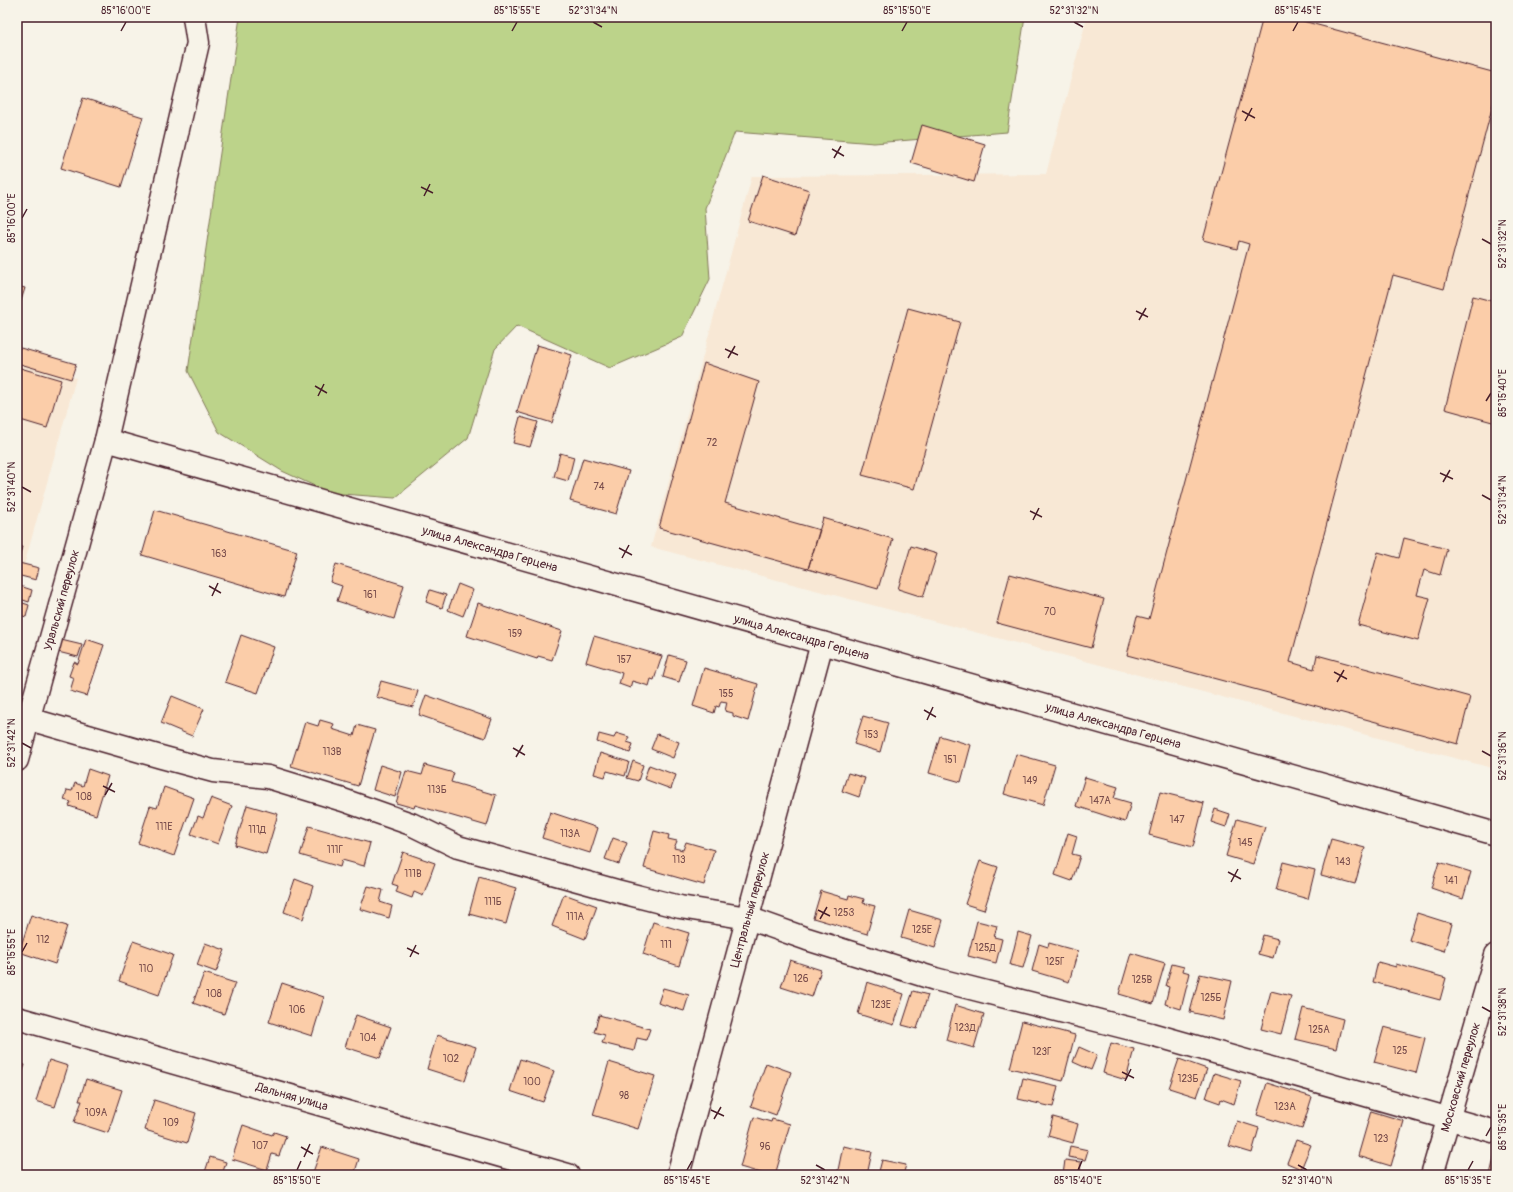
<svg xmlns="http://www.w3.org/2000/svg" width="1513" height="1192" font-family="Pangolin,sans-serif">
<rect width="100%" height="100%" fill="#f7f3e8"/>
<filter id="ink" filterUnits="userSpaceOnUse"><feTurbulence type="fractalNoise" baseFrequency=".025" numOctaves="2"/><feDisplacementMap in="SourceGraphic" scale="8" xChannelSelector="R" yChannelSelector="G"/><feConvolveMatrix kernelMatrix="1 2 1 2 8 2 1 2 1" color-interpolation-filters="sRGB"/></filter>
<g filter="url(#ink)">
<path fill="#f8e8d5" d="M 1087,17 L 1496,17 L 1496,769 L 651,547 L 752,176 L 1046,174 Z
M 17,362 L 76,378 L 17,591 Z"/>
<path fill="#bcd38a" stroke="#83795a" d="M 240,17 L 1025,17 L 1007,132 L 874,143 L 735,132 L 705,208 L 710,279 L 682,337 L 610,368 L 517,326 L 495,349 L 468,438 L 395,498 L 330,493 L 282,471 L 219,432 L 188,371 Z"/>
<path fill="#fbcda9" stroke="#4a1f2b" d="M 1263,17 L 1288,17 L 1496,73 L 1496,93 L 1444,289 L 1393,275 L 1290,662 L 1314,669 L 1317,655 L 1470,697 L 1458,744 L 1127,655 L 1137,616 L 1149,619 L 1249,244 L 1239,241 L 1237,249 L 1203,240 Z
M 83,98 L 143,117 L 121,187 L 61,168 Z
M 922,125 L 985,144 L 974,182 L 911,163 Z
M 763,175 L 809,190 L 795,236 L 748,221 Z
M 17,286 L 25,288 L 19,307 L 17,306 Z
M 1473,296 L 1496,302 L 1496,423 L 1445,409 Z
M 908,308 L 960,322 L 914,489 L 862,475 Z
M 537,345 L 572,355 L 552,423 L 517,412 Z
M 17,347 L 76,364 L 71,379 L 17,363 Z
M 704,363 L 759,382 L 725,503 L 820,530 L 808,569 L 659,528 Z
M 17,367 L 61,380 L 47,428 L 17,419 Z
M 520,417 L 538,422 L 530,447 L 513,443 Z
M 560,453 L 574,457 L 568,481 L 554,477 Z
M 583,458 L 629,471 L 616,514 L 570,501 Z
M 155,510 L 297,551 L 284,597 L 142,555 Z
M 823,518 L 893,539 L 878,589 L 808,569 Z
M 1404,538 L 1447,549 L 1440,575 L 1424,570 L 1417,595 L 1430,598 L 1418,641 L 1358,625 L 1378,552 L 1399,558 Z
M 17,546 L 22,547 L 17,564 Z
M 911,546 L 937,554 L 923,597 L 898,589 Z
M 19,563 L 39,568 L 36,580 L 17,575 Z
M 336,564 L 404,585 L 394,619 L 337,601 L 342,586 L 330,582 Z
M 1010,574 L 1104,599 L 1091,648 L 997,623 Z
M 458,584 L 473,590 L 463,616 L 448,610 Z
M 17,585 L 32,590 L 29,602 L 17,598 Z
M 430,590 L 446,595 L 442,608 L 426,602 Z
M 17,601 L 29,605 L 26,617 L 17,614 Z
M 478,603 L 562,631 L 552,660 L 538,656 L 537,659 L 467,636 Z
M 17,633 L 20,634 L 17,645 Z
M 241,635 L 274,647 L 258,693 L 225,682 Z
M 594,636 L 662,656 L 654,680 L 651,679 L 649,686 L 632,681 L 630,688 L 619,684 L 622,673 L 586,662 Z
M 86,639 L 104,645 L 87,696 L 70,691 L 74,678 L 69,676 L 74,662 L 78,664 Z
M 61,640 L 82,645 L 78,657 L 58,652 Z
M 669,655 L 686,660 L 679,682 L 663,677 Z
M 704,668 L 758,684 L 748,721 L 733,716 L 733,713 L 725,711 L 727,702 L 721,701 L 719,707 L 716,706 L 714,713 L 693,706 Z
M 381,681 L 418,691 L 413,707 L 376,697 Z
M 426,695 L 492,719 L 485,738 L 419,715 Z
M 172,696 L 204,709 L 192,736 L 161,723 Z
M 863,716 L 888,723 L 880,752 L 854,744 Z
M 320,720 L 334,724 L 332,729 L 354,736 L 357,725 L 375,730 L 358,786 L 291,766 L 305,722 L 318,726 Z
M 616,733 L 629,737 L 627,742 L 633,744 L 630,753 L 597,742 L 599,734 L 614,738 Z
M 657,734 L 679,742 L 673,758 L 651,749 Z
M 940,736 L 971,745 L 961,782 L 929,773 Z
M 600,753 L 629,762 L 625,776 L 607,771 L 605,777 L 594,774 Z
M 1016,754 L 1055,765 L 1043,805 L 1004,794 Z
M 633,761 L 643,765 L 638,781 L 627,778 Z
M 380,765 L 402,772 L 395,797 L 373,790 Z
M 425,765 L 454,773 L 451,782 L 496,795 L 487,826 L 415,805 L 414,808 L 396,803 L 406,771 L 422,775 Z
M 649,765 L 676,775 L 671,789 L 644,779 Z
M 88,769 L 108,776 L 96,815 L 69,806 L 71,802 L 64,800 L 67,790 L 72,791 L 75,783 L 83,786 Z
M 848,773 L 865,778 L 859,797 L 842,791 Z
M 1085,777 L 1118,787 L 1114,798 L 1131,803 L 1125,822 L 1076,806 Z
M 164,787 L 194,798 L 174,856 L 138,843 L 150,806 L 157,808 Z
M 1160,792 L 1204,803 L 1193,847 L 1149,835 Z
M 211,798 L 232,806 L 218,844 L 191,834 L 198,816 L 203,818 Z
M 247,805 L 278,814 L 266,854 L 235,845 Z
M 1215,809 L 1230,814 L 1226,827 L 1211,822 Z
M 550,812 L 598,828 L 590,853 L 542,838 Z
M 1237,819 L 1265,827 L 1253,864 L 1226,856 Z
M 309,826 L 370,843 L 364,866 L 342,860 L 340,867 L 300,855 Z
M 654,831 L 669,835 L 668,839 L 677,841 L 674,848 L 683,850 L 686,842 L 714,850 L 704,885 L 644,868 Z
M 1068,833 L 1077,836 L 1072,854 L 1080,856 L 1072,881 L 1055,875 Z
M 613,838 L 627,843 L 619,864 L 605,859 Z
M 1331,839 L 1365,848 L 1355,884 L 1321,875 Z
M 403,852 L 435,863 L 423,896 L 414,892 L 412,898 L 396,892 L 398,886 L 392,884 Z
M 980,861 L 998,867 L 984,910 L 965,904 Z
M 1283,862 L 1315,870 L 1308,899 L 1276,890 Z
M 1439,862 L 1471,872 L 1463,899 L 1431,888 Z
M 479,877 L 516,888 L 506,924 L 469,914 Z
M 295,879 L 313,886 L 303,919 L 284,912 Z
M 368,886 L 383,890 L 380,902 L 392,906 L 389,918 L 360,909 Z
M 821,891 L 848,899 L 849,895 L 864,899 L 863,903 L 875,906 L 867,934 L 813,918 Z
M 564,894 L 597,906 L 585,939 L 552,926 Z
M 909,910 L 943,920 L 935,948 L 901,938 Z
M 1417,913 L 1452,924 L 1444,951 L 1409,940 Z
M 31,915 L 67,926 L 55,964 L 19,952 Z
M 977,921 L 997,926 L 994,937 L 1002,939 L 996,963 L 968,956 Z
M 653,922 L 689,933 L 679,966 L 643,954 Z
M 1018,932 L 1032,936 L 1023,968 L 1010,965 Z
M 1263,935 L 1278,939 L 1273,958 L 1258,954 Z
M 133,941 L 173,955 L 159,995 L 119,981 Z
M 205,943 L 225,950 L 216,972 L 197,965 Z
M 1049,943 L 1078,951 L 1069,982 L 1032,971 L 1039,944 L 1048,947 Z
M 1131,953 L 1165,963 L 1153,1004 L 1119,994 Z
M 790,960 L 821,970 L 812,997 L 781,987 Z
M 1378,962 L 1396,967 L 1396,964 L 1446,978 L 1440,1000 L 1373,982 Z
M 1172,964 L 1184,967 L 1183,971 L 1190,973 L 1181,1009 L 1165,1004 L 1169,987 L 1166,986 Z
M 204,973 L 235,983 L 224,1014 L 193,1003 Z
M 1200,974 L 1232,981 L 1223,1020 L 1190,1012 Z
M 867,982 L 904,994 L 894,1025 L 858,1014 Z
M 282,983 L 324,997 L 312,1036 L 269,1022 Z
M 663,988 L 689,995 L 684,1011 L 658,1003 Z
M 913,991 L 928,995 L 917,1029 L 902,1025 Z
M 1271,991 L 1291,996 L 1281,1034 L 1261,1029 Z
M 955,1005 L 984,1014 L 974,1048 L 946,1040 Z
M 1303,1008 L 1343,1019 L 1336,1049 L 1295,1039 Z
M 356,1015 L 391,1027 L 380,1058 L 345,1047 Z
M 599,1015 L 650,1029 L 646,1040 L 637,1038 L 634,1051 L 602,1043 L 605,1035 L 594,1032 Z
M 1022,1021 L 1075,1035 L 1063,1081 L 1010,1068 Z
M 1384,1027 L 1425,1038 L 1416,1073 L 1374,1062 Z
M 437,1035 L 476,1047 L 465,1081 L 427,1069 Z
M 1111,1043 L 1134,1049 L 1126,1080 L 1103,1073 Z
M 1079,1047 L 1097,1055 L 1091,1070 L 1073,1062 Z
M 520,1059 L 554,1071 L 543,1102 L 510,1091 Z
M 1179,1059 L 1207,1069 L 1197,1097 L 1169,1088 Z
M 49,1060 L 68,1066 L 55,1107 L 36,1101 Z
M 17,1062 L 25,1065 L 17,1086 Z
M 609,1062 L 655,1076 L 638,1129 L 593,1115 Z
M 766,1063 L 791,1072 L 776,1115 L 751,1106 Z
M 1214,1073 L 1241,1081 L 1234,1104 L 1221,1099 L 1220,1103 L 1206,1098 Z
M 1023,1078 L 1058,1086 L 1053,1107 L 1018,1099 Z
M 86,1079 L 122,1090 L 108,1133 L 74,1122 L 82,1101 L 79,1101 Z
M 1267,1083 L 1312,1097 L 1302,1129 L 1257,1115 Z
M 154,1100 L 196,1113 L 187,1143 L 145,1130 Z
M 1371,1111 L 1404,1121 L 1391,1166 L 1358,1156 Z
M 754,1117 L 771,1122 L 772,1119 L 790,1124 L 775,1175 L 768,1175 L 740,1167 Z
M 1053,1117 L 1078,1124 L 1073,1143 L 1048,1136 Z
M 1237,1121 L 1259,1128 L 1252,1153 L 1229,1146 Z
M 243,1125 L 272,1135 L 274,1132 L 286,1136 L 279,1156 L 272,1154 L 267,1170 L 232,1159 Z
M 1296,1140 L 1311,1145 L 1301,1169 L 1287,1163 Z
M 843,1146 L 872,1152 L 867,1175 L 837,1175 Z
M 1070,1146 L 1088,1150 L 1085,1160 L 1068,1157 Z
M 322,1147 L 359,1159 L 354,1175 L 312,1175 Z
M 1496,1149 L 1496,1175 L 1490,1175 Z
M 210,1157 L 226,1162 L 222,1175 L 204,1175 Z
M 882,1160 L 906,1165 L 903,1175 L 878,1175 Z
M 1065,1160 L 1081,1162 L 1080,1175 L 1063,1175 Z
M 391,1171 L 402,1175 L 390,1175 Z"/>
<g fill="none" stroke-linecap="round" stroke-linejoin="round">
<defs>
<g id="minor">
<path id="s1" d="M 106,440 L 1496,834"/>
<path d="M 29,719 L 161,757 L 213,771 L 268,777 L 343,800 L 411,824 L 458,847 L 617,891 L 680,907 L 748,918 L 807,939 L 935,979 L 1151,1034 L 1496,1132"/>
<path id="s2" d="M 17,760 L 106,440 L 198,43 L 194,17"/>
<path id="s3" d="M 17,1018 L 568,1175"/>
<path id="s4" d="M 678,1175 L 822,643"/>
<path id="s5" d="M 1432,1175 L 1496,955"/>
</g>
</defs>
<use href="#minor" stroke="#4a1f2b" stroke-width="25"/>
<use href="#minor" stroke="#f7f3e8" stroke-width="22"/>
</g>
</g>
<path fill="none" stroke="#4a1f2b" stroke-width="1.5" d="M 593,22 L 602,27M 1074,22 L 1083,27M 121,31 L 126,22M 512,31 L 517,22M 902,31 L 907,22M 1293,31 L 1298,22M 1242,111 L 1255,118M 1245,121 L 1252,108M 832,149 L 844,156M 834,158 L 841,146M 421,187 L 433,193M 424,196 L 430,184M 22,218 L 27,209M 1482,239 L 1491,244M 1136,311 L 1148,317M 1139,320 L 1146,308M 725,349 L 738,355M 728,358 L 735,346M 315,386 L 327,393M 318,396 L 324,384M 1486,401 L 1491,393M 1440,473 L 1453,479M 1443,482 L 1450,470M 22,487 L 31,492M 1482,495 L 1491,500M 1030,511 L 1042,517M 1033,520 L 1039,508M 619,548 L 632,555M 622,558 L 629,545M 209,586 L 221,593M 212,596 L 218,583M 1334,672 L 1347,679M 1337,682 L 1344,670M 924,710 L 936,717M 927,720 L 933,707M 22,743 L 31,748M 513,748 L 525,755M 1482,751 L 1491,756M 516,757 L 523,745M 103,786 L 115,792M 105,795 L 112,783M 1228,872 L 1241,879M 1231,882 L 1238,869M 818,910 L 830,916M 820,919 L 827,907M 407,948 L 419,954M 22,952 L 27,943M 410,957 L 416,945M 1482,1007 L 1491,1012M 1122,1072 L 1134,1078M 1125,1081 L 1131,1069M 711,1110 L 724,1116M 714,1119 L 721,1107M 1486,1136 L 1491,1127M 301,1147 L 313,1154M 304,1157 L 310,1144M 816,1165 L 825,1170M 1298,1165 L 1307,1170M 297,1170 L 301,1161M 687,1170 L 692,1161M 1078,1170 L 1082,1161M 1468,1170 L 1473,1161"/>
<g text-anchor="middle" stroke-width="4" stroke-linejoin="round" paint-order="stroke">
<g font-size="10" fill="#764a4a">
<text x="712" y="446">72</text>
<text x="599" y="490">74</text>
<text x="219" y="557">163</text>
<text x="370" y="598">161</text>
<text x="1050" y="615">70</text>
<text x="515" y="637">159</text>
<text x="624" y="663">157</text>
<text x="726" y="697">155</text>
<text x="871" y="738">153</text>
<text x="332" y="755">113В</text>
<text x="950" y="763">151</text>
<text x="1030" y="784">149</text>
<text x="437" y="793">113Б</text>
<text x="84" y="800">108</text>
<text x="1100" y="804">147А</text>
<text x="1177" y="823">147</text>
<text x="164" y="830">111Е</text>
<text x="257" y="833">111Д</text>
<text x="570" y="837">113А</text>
<text x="1245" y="846">145</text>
<text x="335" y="853">111Г</text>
<text x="679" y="863">113</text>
<text x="1343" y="865">143</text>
<text x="413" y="877">111В</text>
<text x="1451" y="884">141</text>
<text x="493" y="905">111Б</text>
<text x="844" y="916">125З</text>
<text x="575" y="920">111А</text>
<text x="922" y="933">125Е</text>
<text x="43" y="943">112</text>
<text x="666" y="948">111</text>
<text x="985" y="951">125Д</text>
<text x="1055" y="965">125Г</text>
<text x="146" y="972">110</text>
<text x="801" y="982">126</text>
<text x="1142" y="983">125В</text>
<text x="214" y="997">108</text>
<text x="1211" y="1001">125Б</text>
<text x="881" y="1008">123Е</text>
<text x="297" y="1013">106</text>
<text x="965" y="1031">123Д</text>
<text x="1319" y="1033">125А</text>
<text x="368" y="1041">104</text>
<text x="1400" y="1054">125</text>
<text x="1042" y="1055">123Г</text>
<text x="451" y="1062">102</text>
<text x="1188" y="1082">123Б</text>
<text x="532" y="1085">100</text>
<text x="624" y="1099">98</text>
<text x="1285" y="1110">123А</text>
<text x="96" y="1116">109А</text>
<text x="171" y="1126">109</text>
<text x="1381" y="1142">123</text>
<text x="260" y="1149">107</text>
<text x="765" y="1150">96</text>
</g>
<g font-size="12" fill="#4a1f2b" stroke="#f7f3e8">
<text dy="4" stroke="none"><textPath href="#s1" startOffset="399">улица Александра Герцена</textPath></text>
<text dy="4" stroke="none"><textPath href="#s2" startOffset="166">Уральский переулок</textPath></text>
<text dy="4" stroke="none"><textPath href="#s1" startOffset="723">улица Александра Герцена</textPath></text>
<text dy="4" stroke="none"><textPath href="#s1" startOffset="1047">улица Александра Герцена</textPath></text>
<text dy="4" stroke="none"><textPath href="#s4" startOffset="275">Центральный переулок</textPath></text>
<text dy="4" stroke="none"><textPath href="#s5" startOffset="102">Московский переулок</textPath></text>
<text dy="4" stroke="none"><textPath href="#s3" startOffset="286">Дальняя улица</textPath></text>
</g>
</g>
<rect width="1513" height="1192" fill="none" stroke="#f7f3e8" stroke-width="44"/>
<rect x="22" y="22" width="1469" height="1148" fill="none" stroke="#4a1f2b" stroke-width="1.5"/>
<g font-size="10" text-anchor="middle" fill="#4a1f2b">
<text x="126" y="14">85°16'00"E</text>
<text x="517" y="14">85°15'55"E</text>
<text x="593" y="14">52°31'34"N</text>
<text x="907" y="14">85°15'50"E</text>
<text x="1074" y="14">52°31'32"N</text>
<text x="1298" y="14">85°15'45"E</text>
<text transform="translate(11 218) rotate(-90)" y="4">85°16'00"E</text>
<text transform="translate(1502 244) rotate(-90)" y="4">52°31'32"N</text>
<text transform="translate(1502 393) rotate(-90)" y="4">85°15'40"E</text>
<text transform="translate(11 487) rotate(-90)" y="4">52°31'40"N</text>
<text transform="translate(1502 500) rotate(-90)" y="4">52°31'34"N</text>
<text transform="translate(11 743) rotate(-90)" y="4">52°31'42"N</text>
<text transform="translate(1502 756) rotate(-90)" y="4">52°31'36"N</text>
<text transform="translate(11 952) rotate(-90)" y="4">85°15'55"E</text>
<text transform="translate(1502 1012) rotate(-90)" y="4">52°31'38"N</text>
<text transform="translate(1502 1127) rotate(-90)" y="4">85°15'35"E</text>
<text x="297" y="1184">85°15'50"E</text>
<text x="687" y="1184">85°15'45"E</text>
<text x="825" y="1184">52°31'42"N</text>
<text x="1078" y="1184">85°15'40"E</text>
<text x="1307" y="1184">52°31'40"N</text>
<text x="1468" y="1184">85°15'35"E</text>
</g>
</svg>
